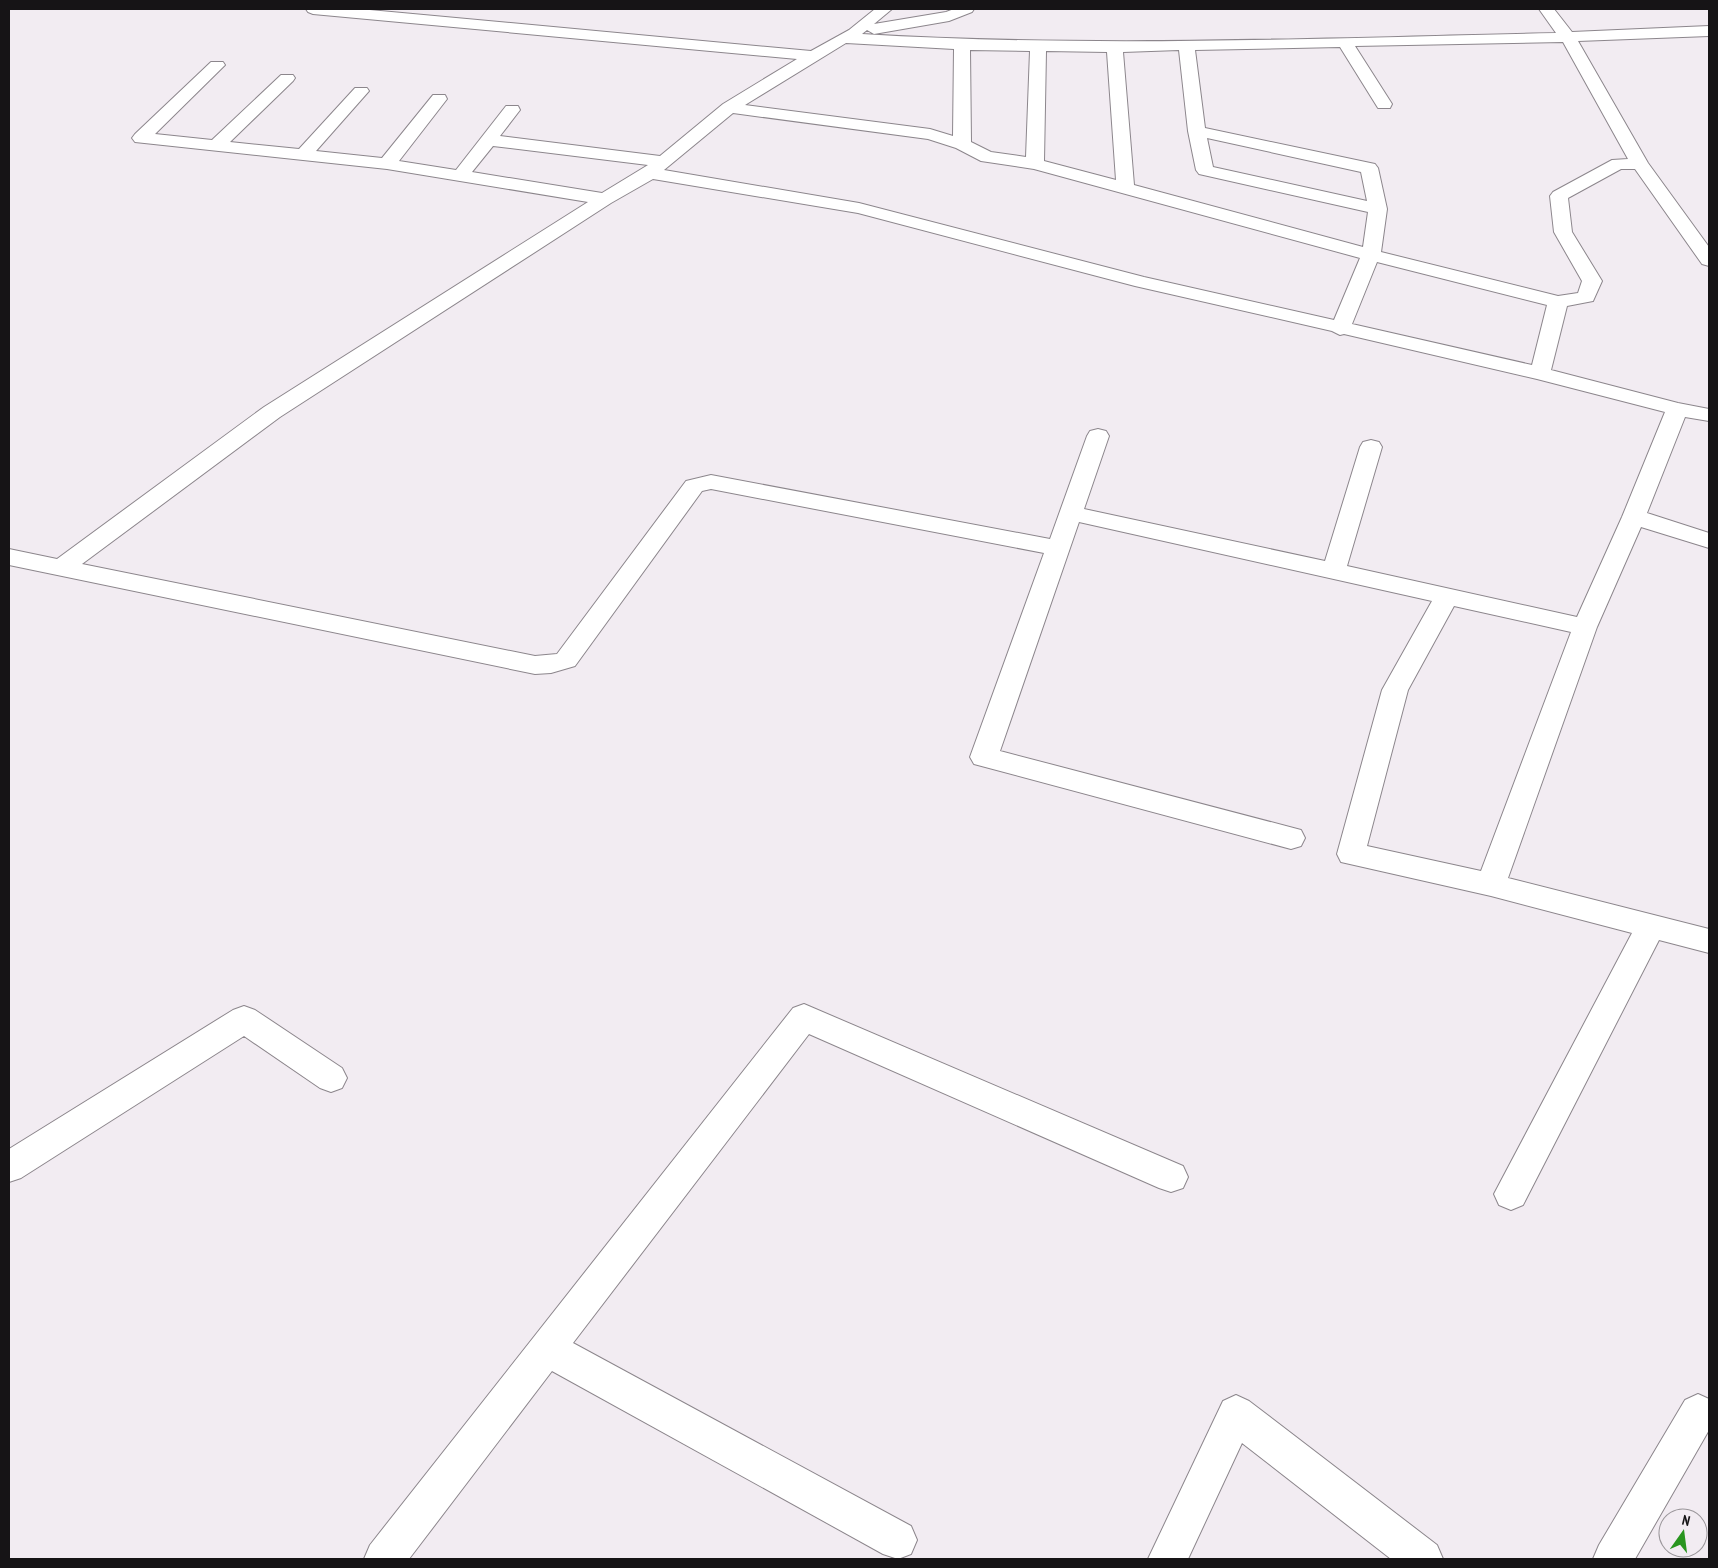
<svg xmlns="http://www.w3.org/2000/svg" width="1718" height="1568" font-family="'PT Sans Narrow',sans-serif">
<rect width="100%" height="100%" fill="#f2ecf2"/>
<g fill="none" stroke-linecap="round" stroke-linejoin="round">
<defs>
<path id="minor" d="M 306,9 L 359,9 L 811,51 L 849,30 L 875,9 L 892,9 L 874,24 L 946,12 L 954,9 L 974,9 L 972,12 L 949,21 L 874,34 L 867,30 L 862,34 C 1094,48 1325,38 1556,33 L 1539,9 L 1554,9 L 1572,32 L 1709,26 L 1709,36 L 1578,41 L 1648,163 L 1709,247 L 1709,266 L 1702,264 L 1635,169 L 1621,169 L 1568,198 L 1572,232 L 1602,281 L 1593,301 L 1567,306 L 1551,370 L 1678,403 L 1709,409 L 1709,421 L 1685,417 L 1647,513 L 1709,533 L 1709,548 L 1641,527 L 1597,627 L 1508,878 L 1709,929 L 1709,953 L 1659,940 L 1523,1205 L 1511,1210 L 1499,1205 L 1494,1194 L 1632,933 L 1491,896 L 1341,862 L 1337,854 L 1382,690 L 1432,601 L 1079,522 L 1000,751 L 1301,830 L 1305,838 L 1301,846 L 1291,849 L 974,764 L 970,757 L 1044,553 L 711,489 L 702,491 L 575,666 L 551,673 L 535,674 L 9,565 L 9,549 L 57,559 L 264,407 L 588,202 L 387,169 L 135,142 L 132,138 L 135,134 L 211,62 L 223,62 L 225,65 L 155,134 L 212,140 L 281,75 L 293,75 L 295,78 L 293,81 L 230,142 L 299,149 L 355,88 L 367,88 L 369,91 L 316,151 L 382,158 L 433,95 L 445,95 L 447,99 L 399,161 L 456,170 L 506,106 L 518,106 L 520,110 L 500,136 L 660,156 L 723,104 L 797,59 L 313,14 L 308,12 ZM 1563,42 L 1628,159 L 1612,160 L 1553,192 L 1550,196 L 1554,232 L 1582,281 L 1578,293 L 1558,296 L 1381,252 L 1387,209 L 1378,168 L 1375,164 L 1205,128 L 1195,50 L 1340,47 L 1378,108 L 1390,108 L 1392,104 L 1355,46 ZM 846,43 L 954,49 L 953,136 L 930,129 L 745,105 ZM 970,50 L 1030,51 L 1026,157 L 991,152 L 971,142 ZM 1179,50 L 1188,131 L 1196,170 L 1199,174 L 1368,212 L 1363,247 L 1134,185 L 1123,52 ZM 1046,51 L 1107,52 L 1116,180 L 1044,161 ZM 733,113 L 928,139 L 956,148 L 981,161 L 1034,169 L 1360,258 L 1334,320 L 1144,277 L 859,203 L 664,170 ZM 1207,138 L 1361,172 L 1367,201 L 1213,167 ZM 493,146 L 648,165 L 602,193 L 472,172 ZM 653,179 L 858,213 L 1135,286 L 1332,331 L 1340,335 L 1344,334 L 1537,379 L 1665,412 L 1622,517 L 1577,617 L 1347,566 L 1382,447 L 1379,442 L 1371,440 L 1363,442 L 1360,447 L 1325,561 L 1084,509 L 1109,436 L 1106,431 L 1098,429 L 1090,431 L 1087,436 L 1050,539 L 711,475 L 686,481 L 557,654 L 535,656 L 82,564 L 280,417 L 611,203 ZM 1377,262 L 1547,305 L 1532,365 L 1352,324 ZM 1454,606 L 1571,632 L 1481,871 L 1367,846 L 1408,690 Z
M 804,1004 L 1183,1166 L 1188,1177 L 1183,1188 L 1171,1192 L 1159,1188 L 809,1034 L 573,1343 L 911,1526 L 917,1540 L 911,1554 L 898,1559 L 883,1554 L 552,1371 L 409,1559 L 364,1559 L 370,1545 L 793,1008 Z
M 244,1006 L 255,1010 L 342,1068 L 347,1078 L 342,1088 L 331,1092 L 320,1088 L 244,1036 L 21,1178 L 9,1182 L 9,1149 L 233,1010 Z
M 1698,1394 L 1709,1399 L 1709,1430 L 1635,1559 L 1593,1559 L 1599,1545 L 1685,1400 Z
M 1236,1395 L 1249,1401 L 1437,1545 L 1443,1559 L 1391,1559 L 1242,1443 L 1188,1559 L 1148,1559 L 1223,1401 Z"/>
</defs>
<use href="#minor" stroke="#8c868c" stroke-width="2"/>
<use href="#minor" fill="#fff" fill-rule="evenodd"/>
</g>
<rect width="1718" height="1568" fill="none" stroke="#161416" stroke-width="20"/>
<g transform="translate(1683 1533) rotate(14)"><circle r="24" fill="#f2ecf2" stroke="#9a969a"/>
<path d="M0-4L9 19L0 12L-9 19Z" fill="#29951f"/>
<text y="-8" font-size="14" font-weight="bold" text-anchor="middle" fill="#161416">N</text>
</g>
</svg>
